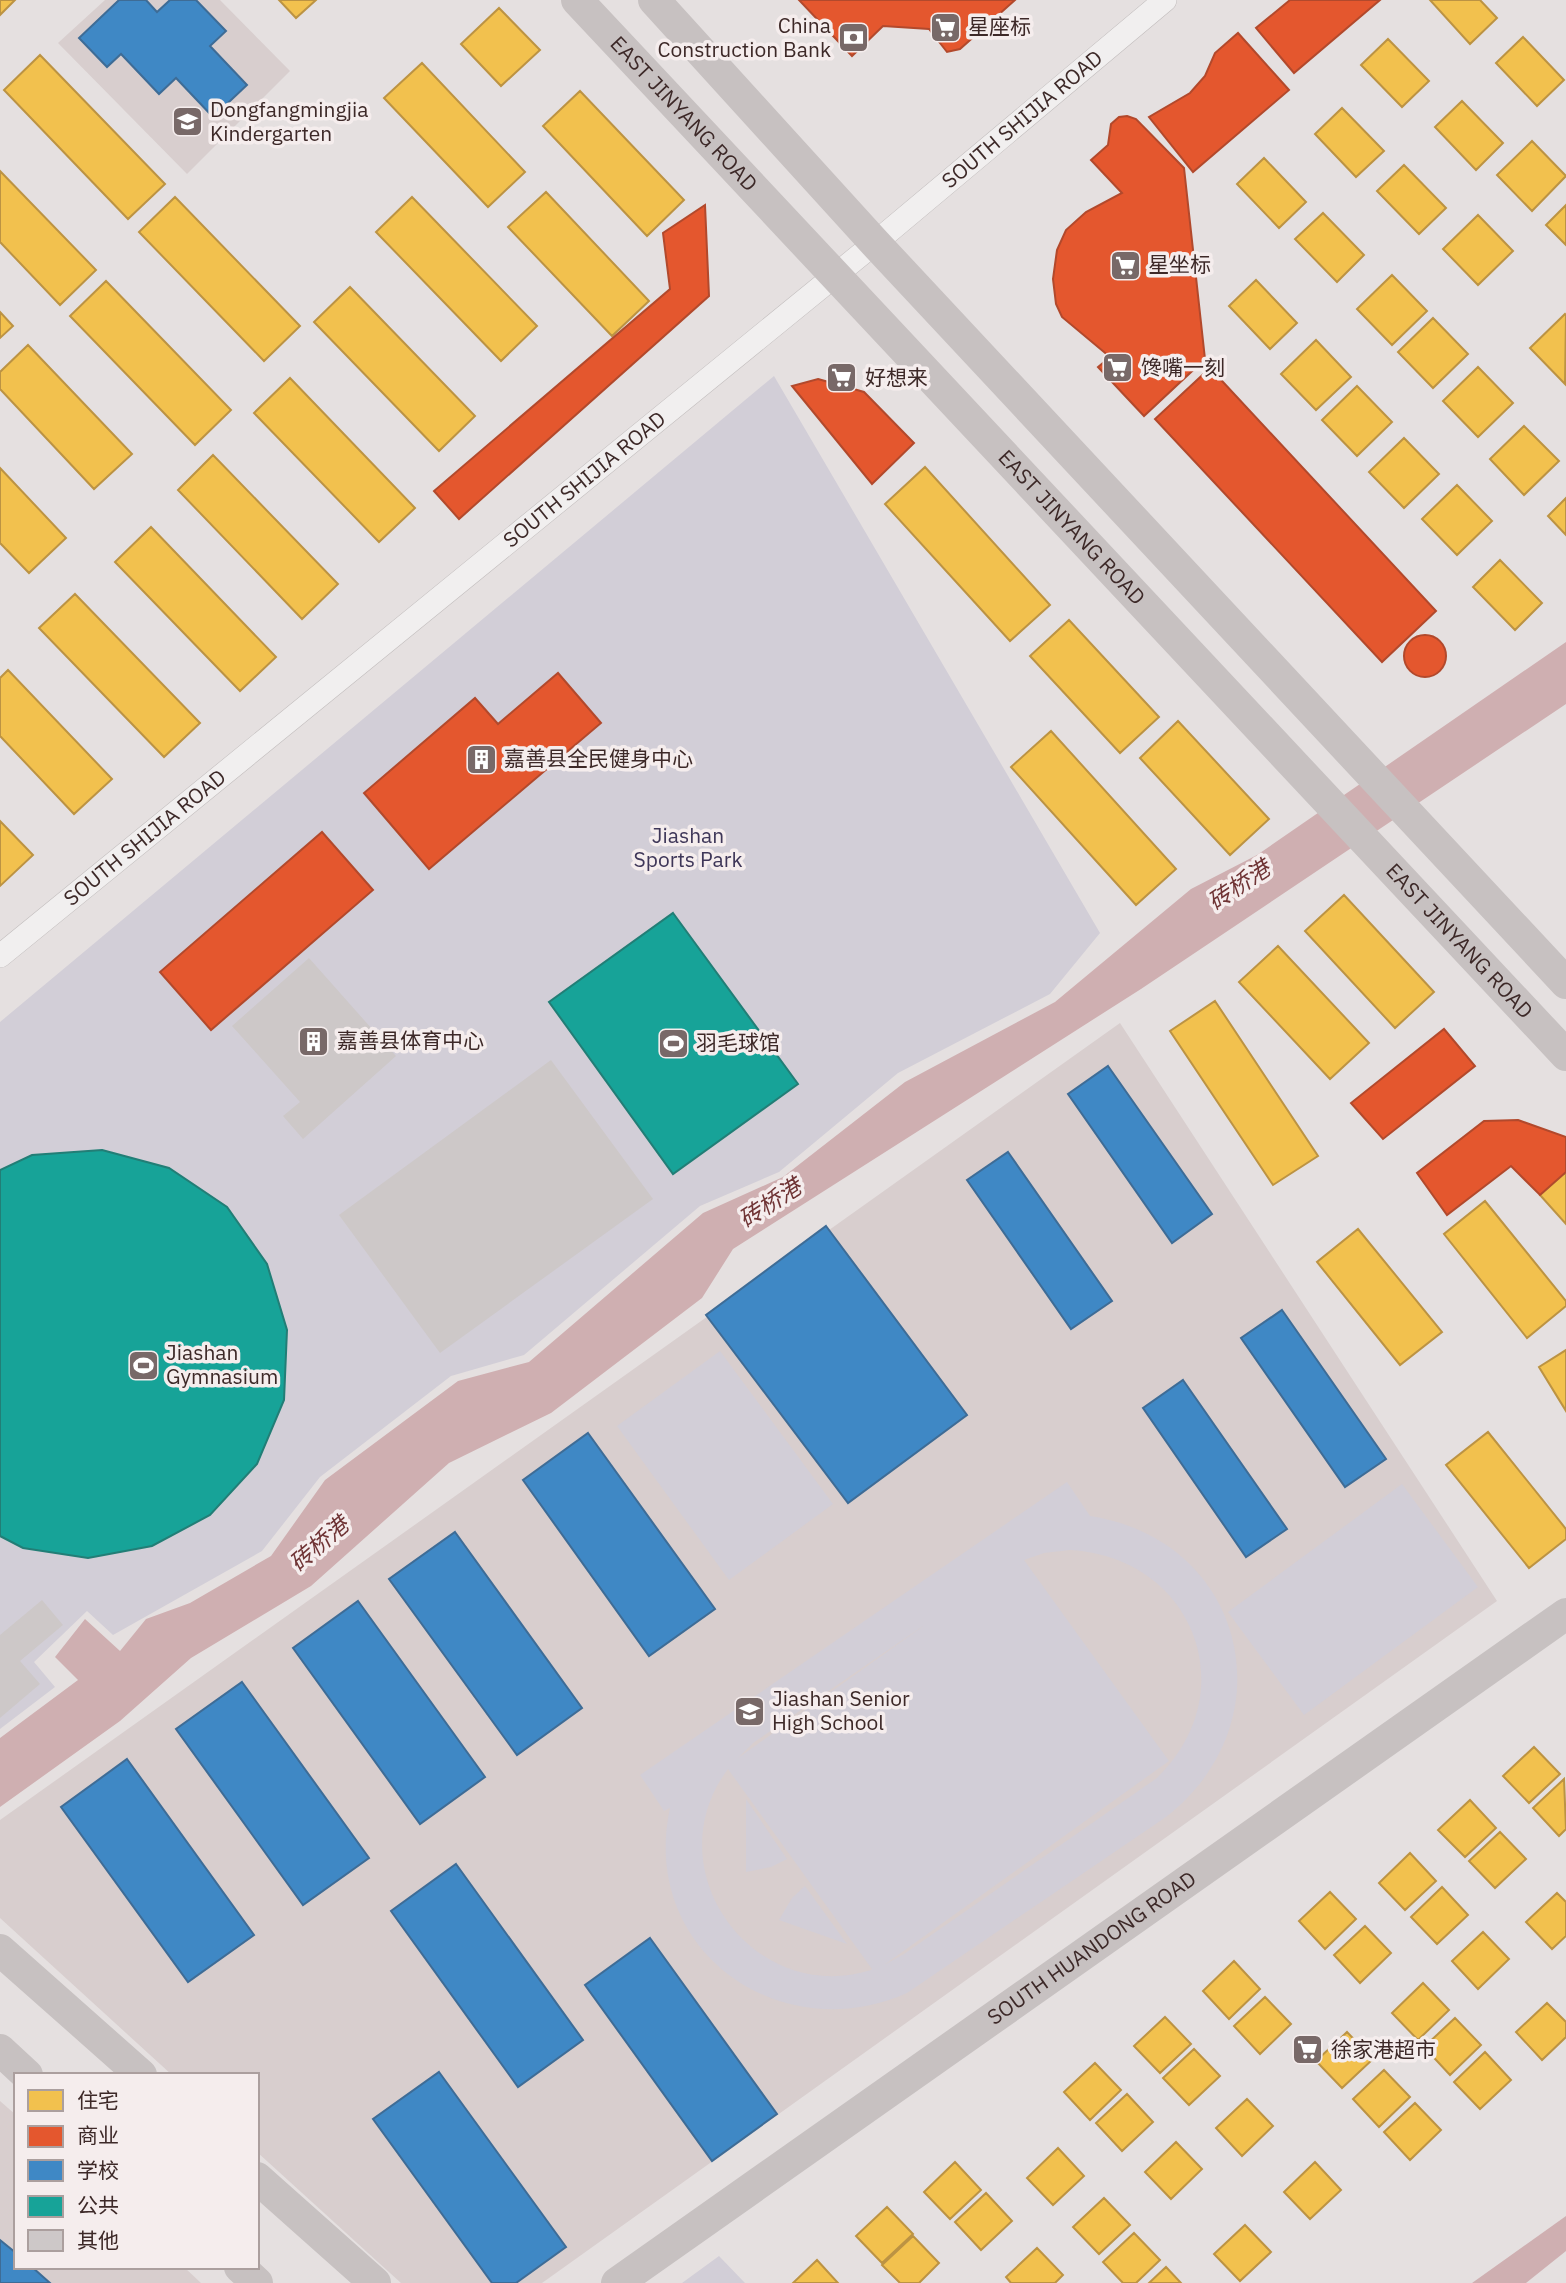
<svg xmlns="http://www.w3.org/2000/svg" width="1566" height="2283" font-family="'IBM Plex Sans','Noto Sans SC',sans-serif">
<rect width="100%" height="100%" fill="#e5e0e0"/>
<path fill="#d8cece" d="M 105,0 L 220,0 L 290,71 L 187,174 L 58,43 Z
M 1120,1023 L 1497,1601 L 542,2283 L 401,2283 L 257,2152 L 257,2075 L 172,2075 L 0,1918 L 0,1820 Z
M 0,2101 L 16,2115 L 16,2267 L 184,2267 L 201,2283 L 0,2283 Z"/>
<path fill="#d2ced7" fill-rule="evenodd" d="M 774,376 L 1100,933 L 1050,994 L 898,1073 L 779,1172 L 700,1206 L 524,1355 L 451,1376 L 320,1477 L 262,1551 L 113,1635 L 87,1611 L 34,1662 L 55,1687 L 0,1729 L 0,1022 Z
M 720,1351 L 833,1504 L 729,1580 L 617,1426 Z
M 1067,1482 L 1090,1516 C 1246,1540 1289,1721 1166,1817 L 907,1993 C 779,2050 639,1949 670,1808 L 664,1811 L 640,1775 ZM 1070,1550 C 1193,1557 1246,1691 1157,1778 L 904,1954 L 884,1965 L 1169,1761 L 1024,1560 L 1044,1553 ZM 923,1626 L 922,1627 L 738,1758 L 753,1743 ZM 728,1769 L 872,1969 L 871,1970 C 753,2007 653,1869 728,1769 Z
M 1402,1484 L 1478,1587 L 1304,1715 L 1228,1612 Z
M 746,1799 L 787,1859 L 771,1867 L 746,1872 Z
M 805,1886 L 847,1944 L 779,1920 L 792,1898 Z
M 719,2256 L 745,2283 L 682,2283 Z"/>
<path fill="#cfafb1" d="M 1566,642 L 1566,704 L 1141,989 L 733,1249 L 702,1298 L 551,1413 L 449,1463 L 311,1586 L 191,1658 L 120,1721 L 0,1807 L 0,1738 L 78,1680 L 55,1657 L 85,1619 L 120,1651 L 146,1619 L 190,1603 L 271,1556 L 325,1480 L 458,1381 L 529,1362 L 703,1213 L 783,1177 L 905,1082 L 1055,1002 L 1191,889 L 1257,855 Z
M 1566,2216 L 1566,2251 L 1526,2283 L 1472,2283 Z"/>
<path fill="#f2c14e" stroke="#bc9343" stroke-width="2" d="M 0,0 L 15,0 L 0,15 Z
M 279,0 L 316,0 L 296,18 Z
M 1430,0 L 1480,0 L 1497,18 L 1470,44 Z
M 499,8 L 540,50 L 501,86 L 461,44 Z
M 1523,37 L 1564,80 L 1537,106 L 1496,63 Z
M 1388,39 L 1429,81 L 1402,107 L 1361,65 Z
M 40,55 L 165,184 L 128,219 L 4,90 Z
M 422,63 L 525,172 L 488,207 L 384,98 Z
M 580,91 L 684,200 L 647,236 L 543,126 Z
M 1462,101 L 1503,143 L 1476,170 L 1435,127 Z
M 1342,108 L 1384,151 L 1356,177 L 1315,134 Z
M 1532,141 L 1566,176 L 1532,211 L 1497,175 Z
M 1264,158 L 1306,202 L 1279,228 L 1237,184 Z
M 1404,165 L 1446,208 L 1419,234 L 1377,191 Z
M 0,171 L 96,270 L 60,305 L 0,242 Z
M 546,192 L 649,301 L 612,336 L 508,227 Z
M 175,197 L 300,326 L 264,361 L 139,232 Z
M 412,197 L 537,326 L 501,361 L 376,232 Z
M 1566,205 L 1566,245 L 1546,225 Z
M 1323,213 L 1364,255 L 1337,282 L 1295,239 Z
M 1478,215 L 1513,251 L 1478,285 L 1443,249 Z
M 1392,275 L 1427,311 L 1392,345 L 1357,309 Z
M 1256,280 L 1297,323 L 1270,349 L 1229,306 Z
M 106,281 L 231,410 L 195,445 L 70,316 Z
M 350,287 L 475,416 L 439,451 L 314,322 Z
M 0,312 L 13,326 L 0,338 Z
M 1565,314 L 1566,315 L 1565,384 L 1530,348 Z
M 1433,318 L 1468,354 L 1433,388 L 1398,352 Z
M 1316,340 L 1351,377 L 1316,410 L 1281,374 Z
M 28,345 L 132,454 L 94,489 L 0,389 L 0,372 Z
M 1478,367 L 1513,403 L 1478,437 L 1443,401 Z
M 290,378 L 415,508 L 379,542 L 254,413 Z
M 1357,386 L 1392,422 L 1357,456 L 1322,420 Z
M 1524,426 L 1559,461 L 1524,495 L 1490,459 Z
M 1404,438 L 1439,474 L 1404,508 L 1369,472 Z
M 213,455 L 338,584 L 302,619 L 178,490 Z
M 925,467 L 1050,605 L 1010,641 L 885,504 Z
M 0,468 L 66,538 L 29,573 L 0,543 Z
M 1457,485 L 1492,521 L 1457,555 L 1422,519 Z
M 1566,498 L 1566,535 L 1548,516 Z
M 151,527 L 276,657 L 240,691 L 115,562 Z
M 1500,560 L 1542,603 L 1515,630 L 1473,587 Z
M 75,594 L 200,723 L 164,757 L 39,628 Z
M 1069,620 L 1159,717 L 1120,753 L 1030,656 Z
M 8,670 L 112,779 L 74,814 L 0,736 L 0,678 Z
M 1178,721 L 1269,819 L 1230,855 L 1140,758 Z
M 1051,731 L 1176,869 L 1136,905 L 1011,767 Z
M 0,821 L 33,855 L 0,886 Z
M 1344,895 L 1434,992 L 1395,1028 L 1305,931 Z
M 1278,946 L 1369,1043 L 1330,1079 L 1239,982 Z
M 1215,1001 L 1318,1156 L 1273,1185 L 1170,1031 Z
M 1566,1172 L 1566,1224 L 1540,1195 Z
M 1485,1201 L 1566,1301 L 1566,1306 L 1527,1338 L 1444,1234 Z
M 1358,1229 L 1442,1332 L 1400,1365 L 1317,1262 Z
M 1566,1350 L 1566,1411 L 1539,1367 Z
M 1488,1432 L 1566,1529 L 1566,1539 L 1529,1568 L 1446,1465 Z
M 1534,1747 L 1560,1774 L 1529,1803 L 1503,1776 Z
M 1564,1779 L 1566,1829 L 1559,1836 L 1533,1808 Z
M 1470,1800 L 1496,1828 L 1465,1857 L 1438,1830 Z
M 1500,1832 L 1526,1859 L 1495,1888 L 1469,1861 Z
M 1410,1853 L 1436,1881 L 1405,1910 L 1379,1883 Z
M 1442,1887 L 1468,1915 L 1437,1944 L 1411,1917 Z
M 1330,1892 L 1356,1919 L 1325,1949 L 1299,1921 Z
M 1557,1893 L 1566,1902 L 1566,1936 L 1552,1949 L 1526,1922 Z
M 1365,1926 L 1391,1953 L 1360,1983 L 1334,1955 Z
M 1483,1932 L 1509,1959 L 1478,1989 L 1452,1961 Z
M 1234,1961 L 1260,1989 L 1229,2019 L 1203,1991 Z
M 1423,1983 L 1449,2010 L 1418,2040 L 1392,2013 Z
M 1265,1997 L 1291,2024 L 1260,2054 L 1234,2026 Z
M 1547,2003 L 1566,2022 L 1566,2037 L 1542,2060 L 1516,2032 Z
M 1165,2017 L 1191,2044 L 1160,2073 L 1134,2046 Z
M 1455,2018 L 1481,2045 L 1450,2075 L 1424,2047 Z
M 1347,2032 L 1373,2059 L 1342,2088 L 1316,2061 Z
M 1194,2049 L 1220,2076 L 1189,2105 L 1163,2078 Z
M 1485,2052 L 1511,2080 L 1480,2109 L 1454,2082 Z
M 1095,2063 L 1121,2090 L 1090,2120 L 1064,2092 Z
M 1384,2070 L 1410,2097 L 1379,2127 L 1353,2099 Z
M 1127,2094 L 1153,2122 L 1122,2151 L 1096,2123 Z
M 1247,2099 L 1273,2126 L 1242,2156 L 1216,2128 Z
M 1415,2103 L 1441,2130 L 1410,2160 L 1384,2132 Z
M 1176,2142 L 1202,2169 L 1171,2199 L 1145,2172 Z
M 1058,2148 L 1084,2176 L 1053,2205 L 1027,2178 Z
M 955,2162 L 981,2190 L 950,2219 L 924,2192 Z
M 1315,2162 L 1341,2190 L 1310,2219 L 1284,2192 Z
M 986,2193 L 1012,2221 L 981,2250 L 955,2222 Z
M 1104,2198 L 1130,2225 L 1099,2254 L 1073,2227 Z
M 887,2207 L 913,2234 L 882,2263 L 856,2236 Z
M 1245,2225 L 1271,2252 L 1240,2281 L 1214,2254 Z
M 1134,2233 L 1160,2260 L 1136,2283 L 1123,2283 L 1103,2262 Z
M 913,2236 L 939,2263 L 919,2283 L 900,2283 L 882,2265 Z
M 1037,2248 L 1063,2275 L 1055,2283 L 1011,2283 L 1006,2277 Z
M 817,2260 L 838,2283 L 793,2283 Z
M 1166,2267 L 1181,2283 L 1149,2283 Z"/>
<path fill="#e4572e" stroke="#b2492c" stroke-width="2" d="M 799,0 L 1015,0 L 960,49 L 947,52 L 929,29 L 883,26 L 852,56 Z
M 1290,0 L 1380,0 L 1294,73 L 1256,28 Z
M 1238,33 L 1289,90 L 1193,172 L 1149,117 L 1190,93 L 1205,76 L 1215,53 Z
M 1127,116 L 1136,119 L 1184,168 L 1205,359 L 1144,416 L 1098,367 L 1110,357 L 1062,317 L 1056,304 L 1053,279 L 1057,250 L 1066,230 L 1086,212 L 1122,193 L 1091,160 L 1108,145 L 1111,124 L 1119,117 Z
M 705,205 L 709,296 L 459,519 L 434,491 L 670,289 L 663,233 Z
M 1210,368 L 1436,611 L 1382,662 L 1155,419 Z
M 818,379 L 864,392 L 914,443 L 872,484 L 792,386 Z
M1404 656a21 21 0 1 1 42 0a21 21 0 1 1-42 0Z
M 558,673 L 601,723 L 429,869 L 364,793 L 475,698 L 498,724 Z
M 322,832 L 373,890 L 211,1030 L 160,972 Z
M 1444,1029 L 1475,1066 L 1383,1139 L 1351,1103 Z
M 1518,1120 L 1566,1137 L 1566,1172 L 1540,1195 L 1511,1166 L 1447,1215 L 1417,1173 L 1484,1121 Z"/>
<path fill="#3f88c5" stroke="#3e6c96" stroke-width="2" d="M 119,0 L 146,0 L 157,12 L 170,0 L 196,0 L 226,31 L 210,46 L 247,85 L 213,117 L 176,78 L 159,94 L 121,54 L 107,67 L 79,38 Z
M 1108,1066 L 1212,1214 L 1172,1243 L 1068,1094 Z
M 1008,1152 L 1112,1301 L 1071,1329 L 967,1180 Z
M 826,1226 L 967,1415 L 848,1503 L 706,1315 Z
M 1282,1310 L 1386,1459 L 1345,1487 L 1241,1338 Z
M 1183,1380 L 1287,1529 L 1246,1557 L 1143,1408 Z
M 588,1433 L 715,1609 L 649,1656 L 523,1480 Z
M 455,1532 L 582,1708 L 517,1755 L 389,1579 Z
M 358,1601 L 485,1777 L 420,1824 L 293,1648 Z
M 242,1682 L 369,1858 L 303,1905 L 176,1729 Z
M 127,1759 L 254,1935 L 188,1982 L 61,1807 Z
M 456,1864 L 583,2040 L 518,2087 L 391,1911 Z
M 650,1938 L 777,2114 L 712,2161 L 585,1985 Z
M 439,2072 L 566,2247 L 516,2283 L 492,2283 L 373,2119 Z
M 0,2240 L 16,2253 L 16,2267 L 32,2267 L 50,2283 L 0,2283 Z"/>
<path fill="#17a398" stroke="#227e76" stroke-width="2" d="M 673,913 L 798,1084 L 673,1174 L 549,1002 Z
M 102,1150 L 169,1168 L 227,1207 L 267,1264 L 287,1330 L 284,1400 L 257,1464 L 210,1515 L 152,1546 L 88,1558 L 23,1548 L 0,1536 L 0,1170 L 32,1155 Z"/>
<path fill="#cdc8c8" d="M 309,958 L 396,1056 L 303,1139 L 283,1116 L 300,1102 L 232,1026 Z
M 551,1060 L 653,1199 L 440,1353 L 339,1215 Z
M 42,1600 L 63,1625 L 20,1661 L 40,1684 L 0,1718 L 0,1635 Z"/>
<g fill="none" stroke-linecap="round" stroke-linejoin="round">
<defs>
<g id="street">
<path id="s1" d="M 0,956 L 875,243 L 1165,0"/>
</g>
</defs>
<use href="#street" stroke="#c1bcbc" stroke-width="24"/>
<use href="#street" stroke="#f1efef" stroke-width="23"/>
<g stroke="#c7c1c1" stroke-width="32">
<path id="s2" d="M 577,0 L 1566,1055"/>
<path d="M 654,0 L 875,243 L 1566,983"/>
<path d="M 0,1950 L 141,2075"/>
<path d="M 0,2050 L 27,2075"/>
<path d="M 257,2178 L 375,2283"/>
<path d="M 240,2267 L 257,2283"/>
<path id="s3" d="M 617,2283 L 1566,1614"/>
</g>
</g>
<defs>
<symbol id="supermarket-square" viewBox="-11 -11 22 22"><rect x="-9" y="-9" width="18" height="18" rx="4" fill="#786968" stroke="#f5eded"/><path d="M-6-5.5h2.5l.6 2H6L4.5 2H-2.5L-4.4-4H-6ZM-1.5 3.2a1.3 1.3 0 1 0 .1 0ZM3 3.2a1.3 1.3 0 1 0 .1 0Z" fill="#fff"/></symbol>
<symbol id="bank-square" viewBox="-11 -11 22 22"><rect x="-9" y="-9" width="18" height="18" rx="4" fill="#786968" stroke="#f5eded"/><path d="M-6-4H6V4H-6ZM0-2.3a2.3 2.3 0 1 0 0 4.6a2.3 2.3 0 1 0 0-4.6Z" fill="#fff"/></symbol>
<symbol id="school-square" viewBox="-11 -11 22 22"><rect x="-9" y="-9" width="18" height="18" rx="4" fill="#786968" stroke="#f5eded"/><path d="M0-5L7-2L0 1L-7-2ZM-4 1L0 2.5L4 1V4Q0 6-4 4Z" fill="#fff"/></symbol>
<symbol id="building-square" viewBox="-11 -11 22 22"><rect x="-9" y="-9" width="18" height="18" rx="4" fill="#786968" stroke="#f5eded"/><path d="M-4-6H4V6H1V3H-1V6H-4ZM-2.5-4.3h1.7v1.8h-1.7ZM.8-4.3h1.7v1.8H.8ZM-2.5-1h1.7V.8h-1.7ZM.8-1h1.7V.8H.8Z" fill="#fff"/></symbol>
<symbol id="stadium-square" viewBox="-11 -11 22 22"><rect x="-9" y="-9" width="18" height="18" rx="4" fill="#786968" stroke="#f5eded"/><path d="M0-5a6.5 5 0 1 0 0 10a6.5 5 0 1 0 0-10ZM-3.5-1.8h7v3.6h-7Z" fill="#fff"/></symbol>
</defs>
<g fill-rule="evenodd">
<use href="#supermarket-square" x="928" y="10" width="35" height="35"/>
<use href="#bank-square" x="836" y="20" width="35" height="35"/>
<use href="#school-square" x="170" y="104" width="35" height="35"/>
<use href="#supermarket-square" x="1108" y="248" width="35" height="35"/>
<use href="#supermarket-square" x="1100" y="350" width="35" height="35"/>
<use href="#supermarket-square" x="824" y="360" width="35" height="35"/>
<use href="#building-square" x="464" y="742" width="35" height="35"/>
<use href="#building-square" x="296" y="1024" width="35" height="35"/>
<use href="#stadium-square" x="656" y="1026" width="35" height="35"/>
<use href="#stadium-square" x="126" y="1348" width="35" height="35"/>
<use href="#school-square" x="732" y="1694" width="35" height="35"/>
<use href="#supermarket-square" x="1290" y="2032" width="35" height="35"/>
</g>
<g text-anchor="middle" stroke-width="7" stroke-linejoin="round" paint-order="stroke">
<g font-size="21" fill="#3d2928" stroke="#f5eded" text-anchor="start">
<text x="831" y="33" text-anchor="end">China<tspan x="831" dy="24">Construction Bank</tspan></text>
<text x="968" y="34">星座标</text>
<text x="210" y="117">Dongfangmingjia<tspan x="210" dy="24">Kindergarten</tspan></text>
<text x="1148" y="272">星坐标</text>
<text x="1141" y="375">馋嘴一刻</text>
<text x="865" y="385">好想来</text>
<text x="504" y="766">嘉善县全民健身中心</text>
<text x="337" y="1048">嘉善县体育中心</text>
<text x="696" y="1050">羽毛球馆</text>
<text x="166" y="1360">Jiashan<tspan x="166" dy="24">Gymnasium</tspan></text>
<text x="772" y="1706">Jiashan Senior<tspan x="772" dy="24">High School</tspan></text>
<text x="1331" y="2057">徐家港超市</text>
</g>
<g font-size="21" fill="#3d2928" stroke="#f5eded">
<text dy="7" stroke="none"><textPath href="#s2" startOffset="156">EAST JINYANG ROAD</textPath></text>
<text dy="7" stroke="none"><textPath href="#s1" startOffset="1321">SOUTH SHIJIA ROAD</textPath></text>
<text dy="7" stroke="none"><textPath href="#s1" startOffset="754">SOUTH SHIJIA ROAD</textPath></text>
<text dy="7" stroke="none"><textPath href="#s2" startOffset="723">EAST JINYANG ROAD</textPath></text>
<text dy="7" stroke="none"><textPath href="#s1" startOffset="187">SOUTH SHIJIA ROAD</textPath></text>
<text dy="7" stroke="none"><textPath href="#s2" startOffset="1290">EAST JINYANG ROAD</textPath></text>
<text dy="7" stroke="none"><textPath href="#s3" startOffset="581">SOUTH HUANDONG ROAD</textPath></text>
</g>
<g font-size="21" fill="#3e3658" stroke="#f5eded">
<text x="688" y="843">Jiashan<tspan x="688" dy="24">Sports Park</tspan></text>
</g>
<g font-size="23" font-style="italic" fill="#6f3435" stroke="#f5eded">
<text transform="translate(1239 885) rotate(-34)" y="8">砖桥港</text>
<text transform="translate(770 1203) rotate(-33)" y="8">砖桥港</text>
<text transform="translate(319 1544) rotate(-41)" y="8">砖桥港</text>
</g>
</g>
<rect x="14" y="2073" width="245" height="196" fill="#f5eded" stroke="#ab9f9e" stroke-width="2"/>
<rect x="28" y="2090" width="35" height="21" fill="#f2c14e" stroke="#ab9f9e" stroke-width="2"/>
<text x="77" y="2108" font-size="21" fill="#3d2928">住宅</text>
<rect x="28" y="2126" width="35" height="21" fill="#e4572e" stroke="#ab9f9e" stroke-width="2"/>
<text x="77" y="2143" font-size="21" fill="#3d2928">商业</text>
<rect x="28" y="2160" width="35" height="21" fill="#3f88c5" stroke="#ab9f9e" stroke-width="2"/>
<text x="77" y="2178" font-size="21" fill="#3d2928">学校</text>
<rect x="28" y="2196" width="35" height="21" fill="#17a398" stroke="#ab9f9e" stroke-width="2"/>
<text x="77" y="2213" font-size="21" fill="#3d2928">公共</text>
<rect x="28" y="2230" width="35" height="21" fill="#cdc8c8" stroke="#ab9f9e" stroke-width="2"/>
<text x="77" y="2248" font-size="21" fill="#3d2928">其他</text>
</svg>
